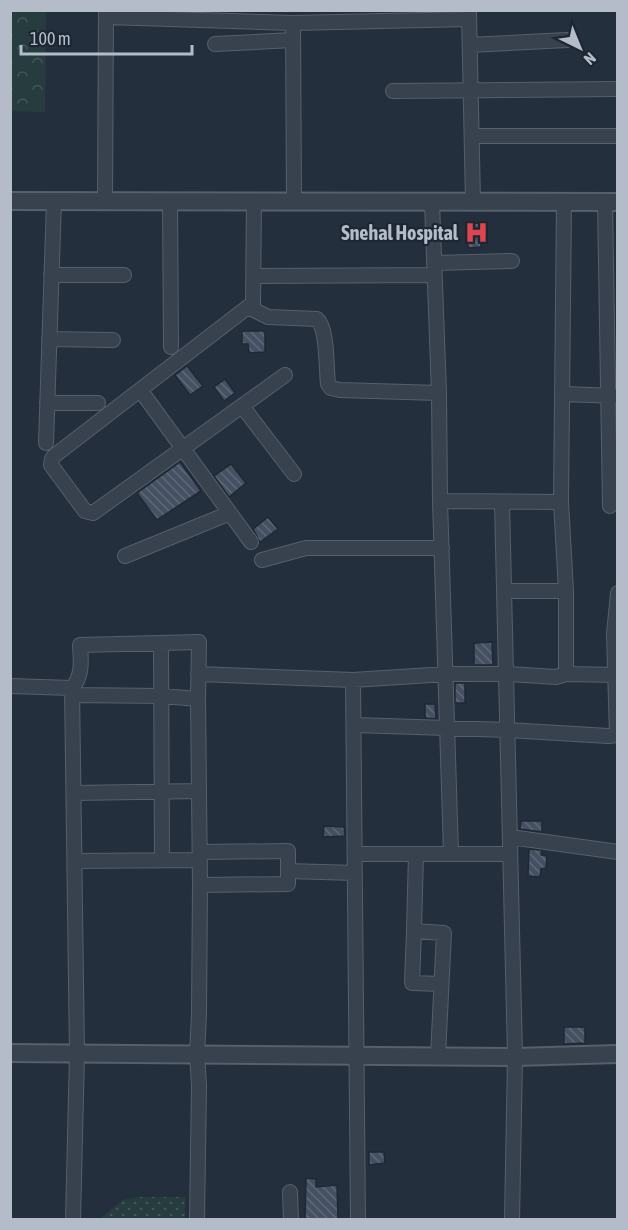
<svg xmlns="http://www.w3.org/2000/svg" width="628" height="1230" font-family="'Asap Condensed',sans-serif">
<defs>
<pattern id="grass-dots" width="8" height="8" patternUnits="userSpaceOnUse" patternTransform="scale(1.5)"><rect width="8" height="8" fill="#263c3f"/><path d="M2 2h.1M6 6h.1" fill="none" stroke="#435659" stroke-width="1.8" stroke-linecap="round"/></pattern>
<pattern id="park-crowns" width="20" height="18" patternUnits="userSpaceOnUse" patternTransform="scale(1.5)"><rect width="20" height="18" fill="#263c3f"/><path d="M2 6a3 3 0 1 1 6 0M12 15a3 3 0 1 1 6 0" fill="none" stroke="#435659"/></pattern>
<pattern id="building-back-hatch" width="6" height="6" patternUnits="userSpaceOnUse" patternTransform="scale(1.5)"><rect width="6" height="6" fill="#455162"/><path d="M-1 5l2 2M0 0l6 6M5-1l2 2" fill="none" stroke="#5d6877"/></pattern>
</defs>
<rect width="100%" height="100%" fill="#242f3e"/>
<path fill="url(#grass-dots)" d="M 140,1197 L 185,1197 L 185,1219 L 100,1219 L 122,1200 Z"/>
<path fill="url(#park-crowns)" d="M 11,10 L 46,11 L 45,112 L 11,111 Z"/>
<path fill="url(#building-back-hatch)" stroke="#1f2835" stroke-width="1.5" d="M 480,223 L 481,247 L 468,248 L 467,224 Z
M 242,331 L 265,331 L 265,352 L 249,353 L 248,344 L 242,344 Z
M 187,366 L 203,386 L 190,395 L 175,375 Z
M 225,379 L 235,393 L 224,401 L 214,387 Z
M 180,462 L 201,491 L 157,520 L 137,493 Z
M 231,464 L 246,483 L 229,497 L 214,476 Z
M 268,517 L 278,529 L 260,542 L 253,529 Z
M 492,642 L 493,665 L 474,665 L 474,643 Z
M 455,683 L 465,683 L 465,703 L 455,703 Z
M 425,704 L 435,704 L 436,719 L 425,718 Z
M 521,821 L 542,821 L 542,832 L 520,829 Z
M 324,826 L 344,827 L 345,836 L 323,837 Z
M 529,849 L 542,850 L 541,855 L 547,856 L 546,868 L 541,869 L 540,877 L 528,876 Z
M 564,1027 L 585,1027 L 585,1043 L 564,1044 Z
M 369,1152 L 384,1152 L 385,1163 L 369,1165 Z
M 306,1178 L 316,1179 L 316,1187 L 337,1185 L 338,1220 L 305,1220 Z"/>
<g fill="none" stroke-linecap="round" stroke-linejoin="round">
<defs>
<path id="minor" d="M 469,13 L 473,202
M 106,17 L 293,23
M 215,44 L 293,40
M 470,45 L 567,40
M 393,91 L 618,89
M 472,136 L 618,136
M 105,201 L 106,10
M 170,201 L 171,347
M 254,201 L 253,303 L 54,456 L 52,459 L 51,465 L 85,511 L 93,513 L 285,375
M 294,201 L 293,23 L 469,19
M 432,202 L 439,393 L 440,501 L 561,502 L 564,202
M 605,202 L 610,506
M 434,263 L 512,261
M 51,275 L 124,275
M 255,276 L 434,275
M 250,308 L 268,317 L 317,319 C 328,329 326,368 328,384 L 331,388 L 340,390 L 439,393
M 49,339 L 113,340
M 141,391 L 251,542
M 563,394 L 618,396
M 47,403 L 98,403
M 242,406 L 294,474
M 46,443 L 54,201
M 440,501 L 451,853
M 561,502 L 566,591 L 566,674
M 502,503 L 515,1057 L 512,1220
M 125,556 L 230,513
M 262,560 L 306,548 L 442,548
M 505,591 L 566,591
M 161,643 L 162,860
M 198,674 L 353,680 L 446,674 L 509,674 L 556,677 L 566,674 L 618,675
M 353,680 L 358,1220
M 10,686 L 72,688 L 77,1054 L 73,1220
M 72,688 C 83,676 81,660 80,645 L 199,642 L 198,699 L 200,885 L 199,1013 L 197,1055 L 199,1085 L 197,1220
M 72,695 L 162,696 L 198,699
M 355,725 L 508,730 L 608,736 L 618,735
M 617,735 L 614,634 L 618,593
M 74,793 L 199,791
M 510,837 L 618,852
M 200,852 L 288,851 L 288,871
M 355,854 L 510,854
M 416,854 L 414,931 L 444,933 L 438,1056
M 75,861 L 200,860
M 200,885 L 288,884 L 288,871 L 355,873
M 414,931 L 412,983 L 441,984
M 290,1192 L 291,1220"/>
<path id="tertiary" d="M 10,201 L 618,202
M 10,1053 L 515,1057 L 618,1054"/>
</defs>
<use href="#minor" stroke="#565f6c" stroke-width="16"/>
<use href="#tertiary" stroke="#565f6c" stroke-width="20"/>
<use href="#minor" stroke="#38414e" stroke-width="14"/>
<use href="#tertiary" stroke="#38414e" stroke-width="16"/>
</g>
<defs>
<symbol id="hospital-bare" viewBox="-9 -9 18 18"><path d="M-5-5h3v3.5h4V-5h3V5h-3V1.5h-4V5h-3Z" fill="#e0444e" stroke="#1d2633" stroke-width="2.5" paint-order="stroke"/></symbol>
</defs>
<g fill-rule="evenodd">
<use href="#hospital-bare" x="460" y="216" width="33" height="33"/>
</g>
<g text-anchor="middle" stroke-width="4.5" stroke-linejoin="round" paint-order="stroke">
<g font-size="20" font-weight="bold" fill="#b4bcc9" stroke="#1d2633" text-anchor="end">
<text x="458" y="240">Snehal Hospital</text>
</g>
</g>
<rect width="628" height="1230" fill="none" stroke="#b4bcc9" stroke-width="24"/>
<g transform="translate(580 48) rotate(137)" stroke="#1d2633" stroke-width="4.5" paint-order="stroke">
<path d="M0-4.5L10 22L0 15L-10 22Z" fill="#b4bcc9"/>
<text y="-9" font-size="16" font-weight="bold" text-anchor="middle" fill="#b4bcc9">N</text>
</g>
<path d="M21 45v9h171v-9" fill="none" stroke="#b4bcc9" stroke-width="3"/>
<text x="30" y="45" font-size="18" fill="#b4bcc9" stroke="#1d2633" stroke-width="4.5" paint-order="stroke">100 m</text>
</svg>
